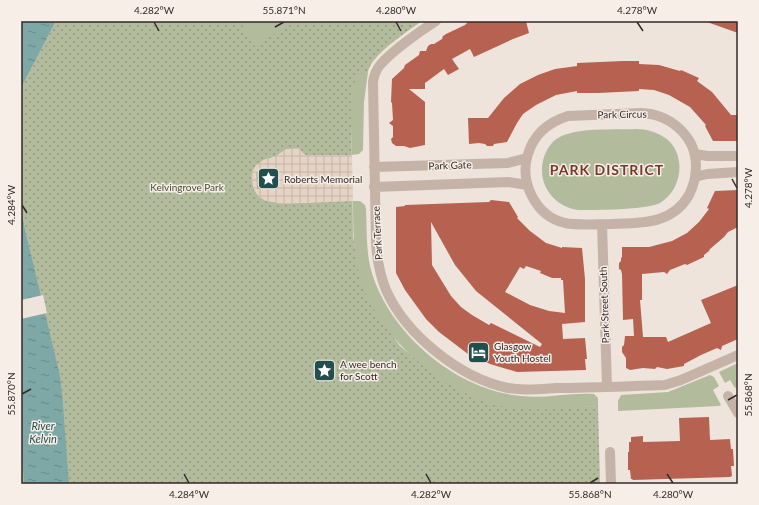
<svg xmlns="http://www.w3.org/2000/svg" width="759" height="505" font-family="Lato,sans-serif">
<defs>
<pattern id="park-dots" width="8" height="8" patternUnits="userSpaceOnUse"><rect width="8" height="8" fill="#b3bb9d"/><path d="M2 2h.1M6 6h.1" fill="none" stroke="#929880" stroke-width="1.8" stroke-linecap="round"/></pattern>
<pattern id="plaza-grid" width="8" height="8" patternUnits="userSpaceOnUse"><rect width="8" height="8" fill="#e5d3c4"/><path d="M0 4h8M4 0v8" fill="none" stroke="#c5b5a8"/></pattern>
<pattern id="water-ripples" width="26" height="14" patternUnits="userSpaceOnUse"><rect width="26" height="14" fill="#7da8a6"/><path d="M2 4q2-2 4 0t4 0M15 11q2-2 4 0t4 0" fill="none" stroke="#678987"/></pattern>
</defs>
<rect width="100%" height="100%" fill="#eee4db"/>
<path fill="url(#park-dots)" d="M 56,21 L 422,21 C 408,31 370,56 368,72 L 366,72 C 353,85 353,83 351,102 L 353,236 L 358,267 L 363,286 L 369,299 L 387,328 L 400,346 L 434,374 L 454,387 L 473,396 L 518,408 L 532,409 L 598,406 L 600,484 L 21,484 L 21,291 L 38,286 L 25,229 L 21,206 L 21,88 Z"/>
<path fill="#b3bb9d" d="M 240,21 L 297,21 L 254,46 Z
M 368,72 L 364,102 L 363,150 L 359,154 L 352,155 C 352,137 348,97 354,83 C 357,76 361,72 368,72 Z
M 636,129 C 648,129 661,133 670,142 C 686,159 681,191 660,203 C 646,210 596,210 578,210 C 552,206 536,182 544,157 C 547,149 551,142 558,138 C 576,127 615,130 636,129 Z
M 353,201 L 360,201 L 365,205 L 366,209 C 367,228 366,248 370,266 C 386,331 455,390 521,396 C 545,399 570,392 594,394 L 598,398 L 598,406 C 567,408 533,413 501,406 C 444,393 382,340 362,285 C 353,257 353,229 353,201 Z
M 738,363 L 738,386 L 735,388 L 730,380 L 725,383 L 719,372 Z
M 710,375 L 714,377 L 719,386 L 713,390 L 721,405 L 719,406 L 618,411 L 618,401 L 621,395 L 668,392 Z"/>
<path fill="url(#plaza-grid)" fill-rule="evenodd" d="M 299,148 L 303,153 L 306,155 L 352,155 L 353,201 L 283,204 L 266,201 L 259,197 L 254,190 L 251,179 L 252,172 L 256,165 L 263,160 L 276,156 L 286,149 ZM 278,171 L 279,188 L 257,189 L 256,172 Z"/>
<path fill="url(#water-ripples)" d="M 21,21 L 56,21 L 21,88 Z
M 21,206 L 25,229 L 60,376 L 63,405 L 69,484 L 24,484 L 21,433 Z"/>
<path fill="#eee4db" d="M 43,295 L 47,313 L 21,319 L 21,300 Z"/>
<path fill="#b76150" fill-rule="evenodd" d="M 469,21 L 526,21 L 529,33 L 513,39 L 474,57 L 470,49 L 452,59 L 459,69 L 448,75 L 444,69 L 425,83 L 425,89 L 409,89 L 425,102 L 425,145 L 410,148 L 404,146 L 396,146 L 392,143 L 391,139 L 393,137 L 393,126 L 389,123 L 393,120 L 392,103 L 391,102 L 392,79 L 404,68 L 405,65 L 419,55 L 420,51 L 426,51 L 428,46 L 431,44 L 434,44 L 442,39 L 443,36 L 446,34 L 465,25 Z
M 707,21 L 738,21 L 738,33 L 707,22 Z
M 623,61 L 639,61 L 639,64 L 659,65 L 680,71 L 681,70 L 699,78 L 697,81 L 712,92 L 731,115 L 738,115 L 738,141 L 713,141 L 705,126 L 706,125 L 690,107 L 669,95 L 654,90 L 639,89 L 639,91 L 598,93 L 577,93 L 577,91 L 556,95 L 536,105 L 523,114 L 517,123 L 507,142 L 494,144 L 493,146 L 487,146 L 485,144 L 479,143 L 469,144 L 468,118 L 488,118 L 504,98 L 520,84 L 538,75 L 555,69 L 577,66 L 577,63 Z
M 738,190 L 738,227 L 728,232 L 724,237 L 710,249 L 709,251 L 704,255 L 704,257 L 687,265 L 685,264 L 670,270 L 667,274 L 664,272 L 642,274 L 642,300 L 640,300 L 643,337 L 666,337 L 668,342 L 711,323 L 701,300 L 738,285 L 738,339 L 722,346 L 721,350 L 717,348 L 701,355 L 684,364 L 684,366 L 667,369 L 657,367 L 655,369 L 643,368 L 630,370 L 626,368 L 626,358 L 622,352 L 622,347 L 624,345 L 625,336 L 634,336 L 633,319 L 623,320 L 622,274 L 621,270 L 619,269 L 619,263 L 621,261 L 621,257 L 622,258 L 622,247 L 649,247 L 672,241 L 687,233 L 699,222 L 709,209 L 707,208 L 715,191 Z
M 491,200 L 509,202 L 518,217 L 517,218 L 530,231 L 546,243 L 562,248 L 562,247 L 582,248 L 585,279 L 585,322 L 562,324 L 563,339 L 585,338 L 587,359 L 585,359 L 586,370 L 517,372 L 490,364 L 468,354 L 439,332 L 426,319 L 405,290 L 396,273 L 396,207 L 405,206 L 405,205 L 489,202 ZM 431,222 L 455,265 L 476,291 L 542,344 L 540,347 L 491,323 L 489,325 L 472,315 L 461,307 L 451,296 L 432,265 ZM 526,266 L 541,271 L 540,273 L 552,278 L 561,278 L 561,280 L 563,280 L 565,313 L 549,311 L 530,305 L 505,292 L 520,267 L 524,269 Z
M 709,417 L 710,440 L 730,439 L 731,449 L 733,449 L 734,466 L 731,466 L 732,476 L 730,477 L 633,480 L 632,479 L 631,479 L 630,470 L 628,470 L 628,452 L 629,452 L 629,442 L 631,442 L 631,437 L 643,436 L 643,442 L 680,441 L 679,418 Z"/>
<g fill="none" stroke-linecap="round" stroke-linejoin="round">
<path stroke="#c5b3a8" stroke-width="10" d="M 436,21 C 420,31 392,51 380,65 C 376,70 374,75 373,82 L 376,243 C 377,259 380,275 386,290 C 406,335 460,378 508,388 C 523,391 541,389 556,388 C 593,388 629,386 665,385 L 681,380 L 738,355
M 641,113 C 670,114 696,136 696,166 C 696,176 693,187 689,195 C 672,225 640,223 611,224 C 596,224 580,226 565,223 C 535,216 519,181 528,154 C 534,134 549,122 568,116 Z
M 695,154 L 707,156 L 738,156
M 374,167 L 508,163 L 527,158
M 695,177 L 707,174 L 738,172
M 374,187 L 508,182 L 527,185
M 602,224 L 607,387
M 728,396 L 738,413
M 610,452 L 611,484"/>
</g>
<path fill="none" stroke="#332a28" stroke-width="1.5" d="M 154,22 L 159,31M 396,22 L 401,31M 637,22 L 643,31M 275,27 L 284,22M 732,179 L 737,188M 22,205 L 27,213M 22,394 L 31,389M 728,400 L 737,395M 184,474 L 189,483M 426,474 L 431,483M 667,474 L 673,483M 590,483 L 598,478"/>
<defs>
<symbol id="sight-square" viewBox="-11 -11 22 22"><rect x="-9" y="-9" width="18" height="18" rx="4" fill="#224f4e" stroke="#f7eee7"/><path d="M0-6L1.8-2.2L6-1.7L2.9 1.2L3.7 5.4L0 3.3L-3.7 5.4L-2.9 1.2L-6-1.7L-1.8-2.2Z" fill="#fff"/></symbol>
<symbol id="hotel-square" viewBox="-11 -11 22 22"><rect x="-9" y="-9" width="18" height="18" rx="4" fill="#224f4e" stroke="#f7eee7"/><path d="M-6-4.5h1.5V1H6V5H4.5V3h-9V5H-6ZM-4 0a1.8 1.8 0 1 1 3.6 0ZM.5 0V-2.5h3Q6-2.5 6 0Z" fill="#fff"/></symbol>
</defs>
<g fill-rule="evenodd">
<use href="#sight-square" x="256" y="166" width="25" height="25"/>
<use href="#hotel-square" x="466" y="340" width="25" height="25"/>
<use href="#sight-square" x="312" y="358" width="25" height="25"/>
</g>
<g text-anchor="middle" stroke-width="3" stroke-linejoin="round" paint-order="stroke">
<g font-size="10" fill="#332a28" stroke="#f7eee7">
<text transform="translate(622 114) rotate(-1)" y="4">Park Circus</text>
<text transform="translate(450 165) rotate(-2)" y="4">Park Gate</text>
<text transform="translate(377 233) rotate(-93)" y="4">Park Terrace</text>
<text transform="translate(604 305) rotate(-92)" y="4">Park Street South</text>
</g>
<g font-size="10" fill="#332a28" stroke="#f7eee7" text-anchor="start">
<text x="284" y="183">Roberts Memorial</text>
<text x="494" y="350">Glasgow<tspan x="494" dy="12">Youth Hostel</tspan></text>
<text x="340" y="368">A wee bench<tspan x="340" dy="12">for Scott</tspan></text>
</g>
<g font-size="10" fill="#454e2e" stroke="#f7eee7">
<text x="187" y="191">Kelvingrove Park</text>
</g>
<g font-size="11" font-style="italic" fill="#224f4e" stroke="#f7eee7">
<text x="43" y="430">River<tspan x="43" dy="13">Kelvin</tspan></text>
</g>
<g font-size="14" font-weight="bold" letter-spacing="1" fill="#78372a" stroke="#f7eee7">
<text x="607" y="175">PARK DISTRICT</text>
</g>
</g>
<rect width="759" height="505" fill="none" stroke="#f7eee7" stroke-width="44"/>
<rect x="22" y="22" width="715" height="461" fill="none" stroke="#332a28" stroke-width="1.5"/>
<g font-size="10" text-anchor="middle" fill="#332a28">
<text x="154" y="14">4.282°W</text>
<text x="284" y="14">55.871°N</text>
<text x="396" y="14">4.280°W</text>
<text x="637" y="14">4.278°W</text>
<text transform="translate(748 188) rotate(-90)" y="4">4.278°W</text>
<text transform="translate(11 205) rotate(-90)" y="4">4.284°W</text>
<text transform="translate(11 394) rotate(-90)" y="4">55.870°N</text>
<text transform="translate(748 395) rotate(-90)" y="4">55.868°N</text>
<text x="189" y="498">4.284°W</text>
<text x="431" y="498">4.282°W</text>
<text x="590" y="498">55.868°N</text>
<text x="673" y="498">4.280°W</text>
</g>
</svg>
